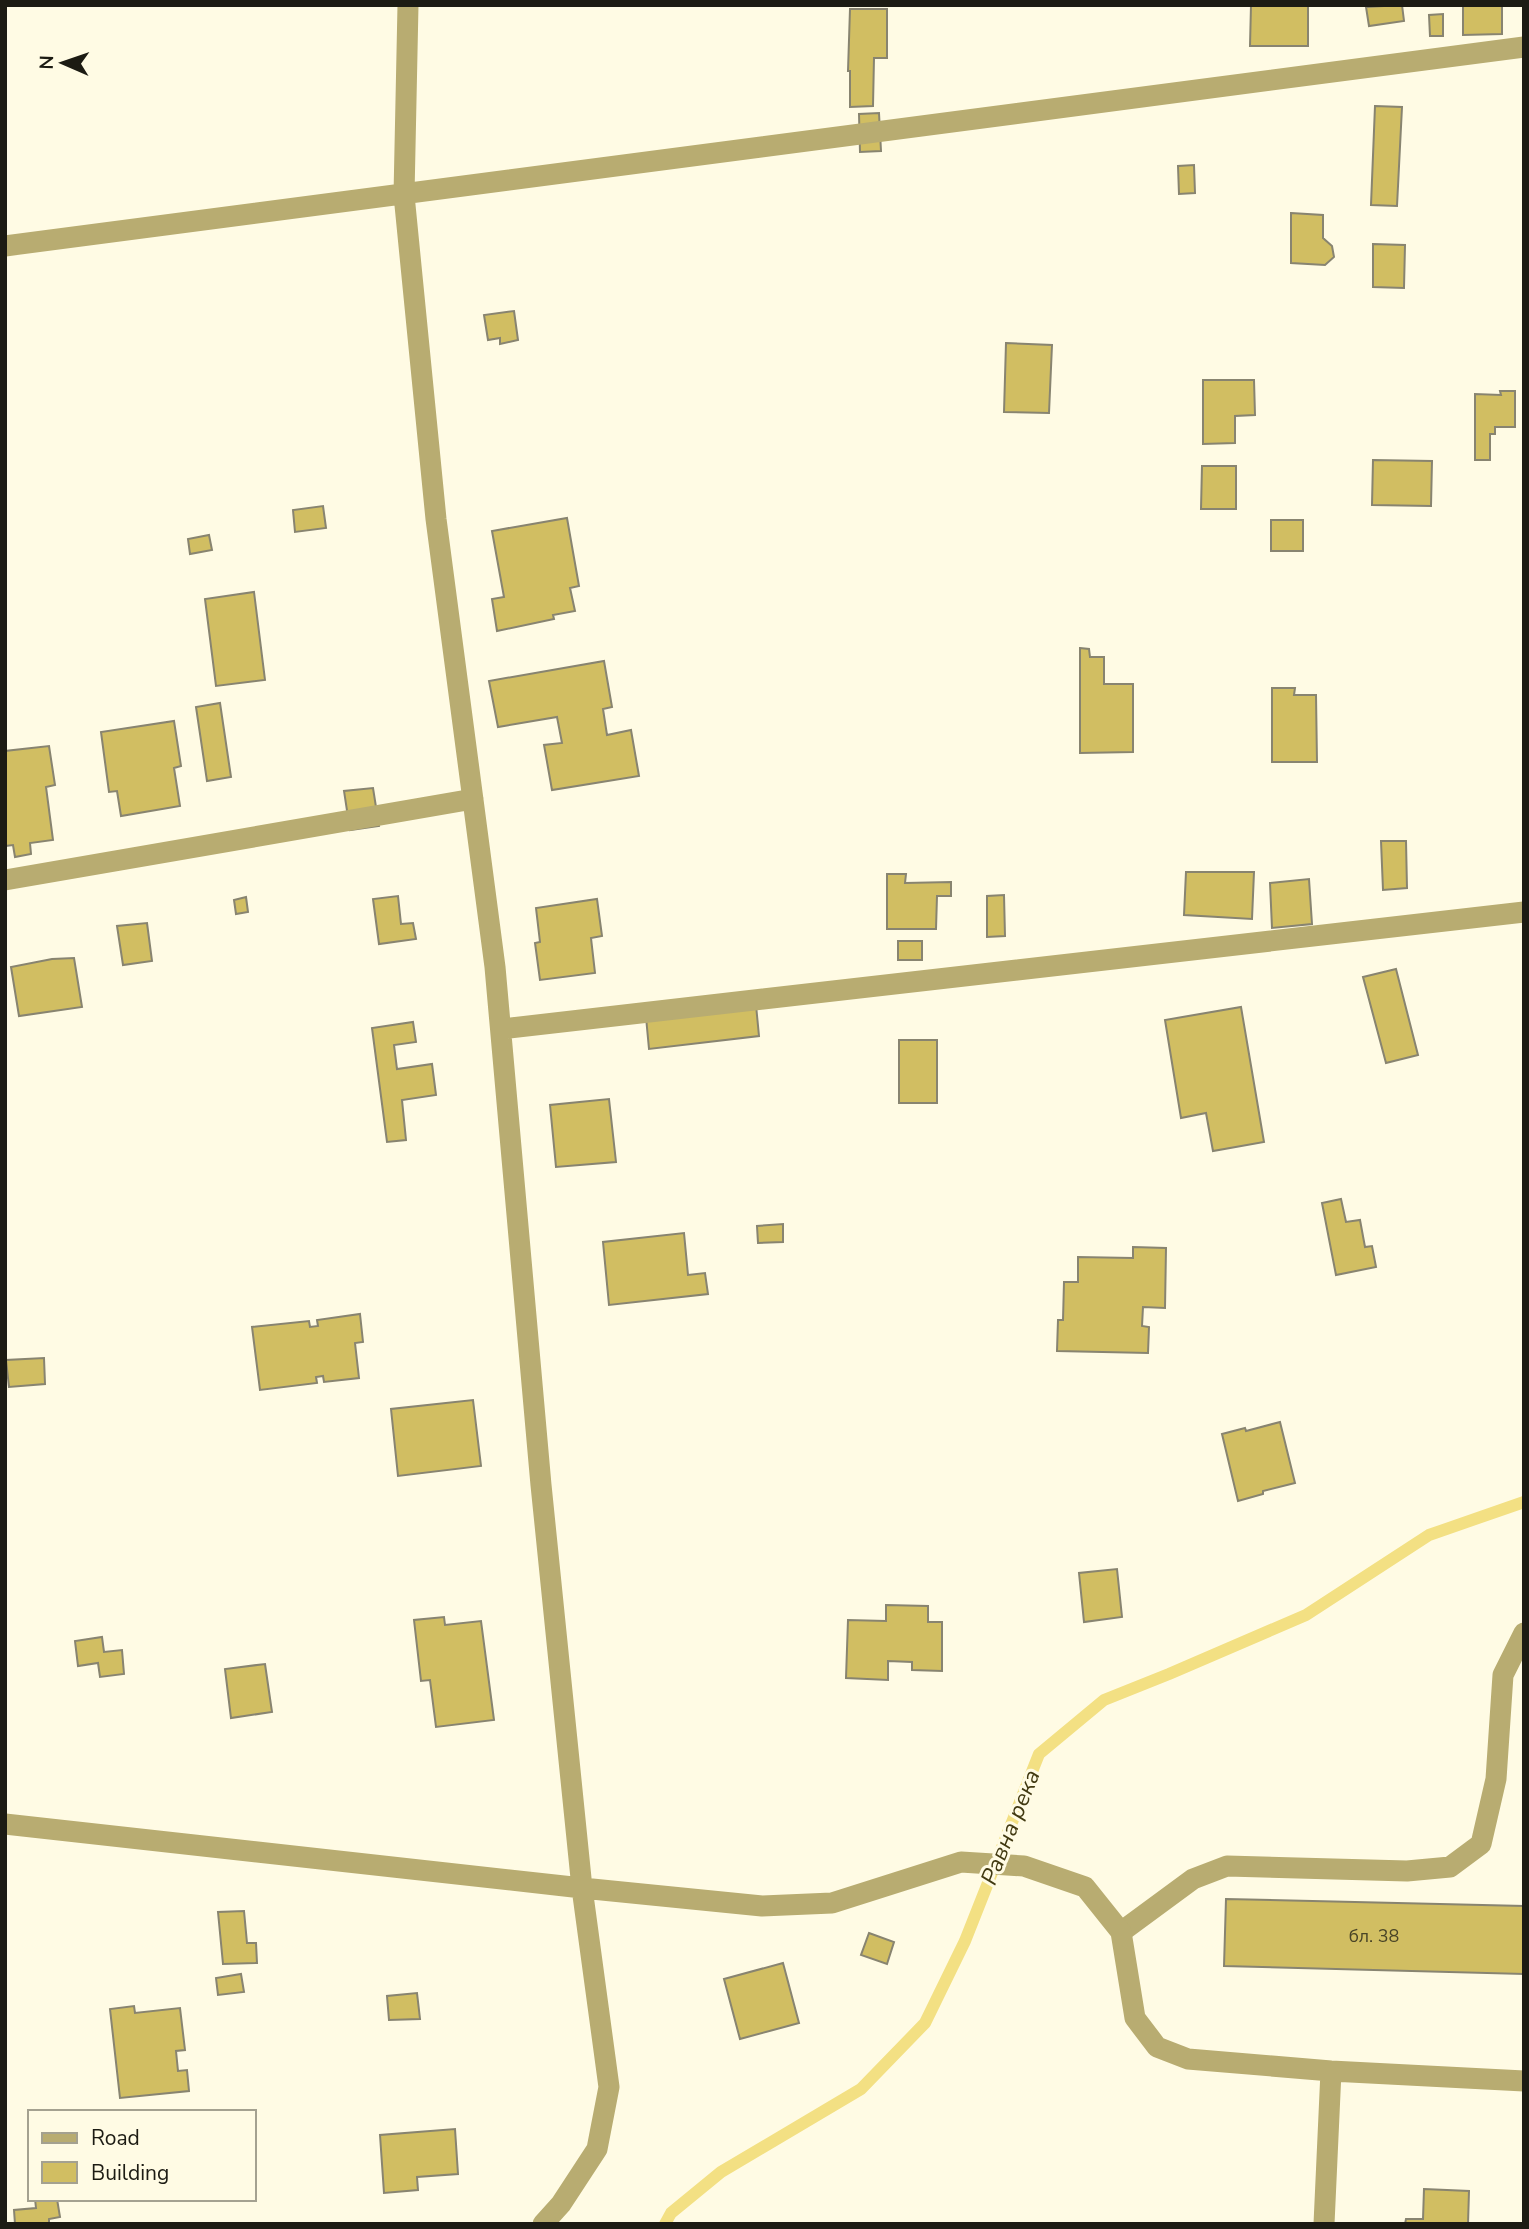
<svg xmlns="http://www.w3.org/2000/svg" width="1529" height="2229" font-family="'Nunito Sans',sans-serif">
<rect width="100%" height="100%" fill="#fffbe4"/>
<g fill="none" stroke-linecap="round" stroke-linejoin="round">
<path stroke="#f3e083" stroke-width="12" d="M 665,2224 L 671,2213 L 721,2172 L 861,2089 L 925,2023 L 965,1941 L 1039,1754 L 1104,1700 L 1169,1674 L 1306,1615 L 1429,1535 L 1524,1502"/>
</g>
<path fill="#d1be62" stroke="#888470" stroke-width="2" d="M 1251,5 L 1308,5 L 1308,46 L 1250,46 Z
M 1402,5 L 1404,21 L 1369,26 L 1366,7 Z
M 1463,5 L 1502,5 L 1502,34 L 1463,35 Z
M 850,9 L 887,9 L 887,58 L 874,58 L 873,106 L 850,107 L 850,71 L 848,71 Z
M 1443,14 L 1443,36 L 1430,36 L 1429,15 Z
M 1375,106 L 1402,107 L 1397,206 L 1371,205 Z
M 879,113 L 881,151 L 860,152 L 859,114 Z
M 1194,165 L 1195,193 L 1179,194 L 1178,166 Z
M 1291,213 L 1323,215 L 1323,238 L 1332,246 L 1334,257 L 1325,265 L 1291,263 Z
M 1373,244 L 1405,245 L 1404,288 L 1373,287 Z
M 514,311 L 518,340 L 500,344 L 500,338 L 488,340 L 484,315 Z
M 1006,343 L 1052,345 L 1049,413 L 1004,412 Z
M 1203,380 L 1254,380 L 1255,415 L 1235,416 L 1235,443 L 1203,444 Z
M 1500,391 L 1515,391 L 1515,427 L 1495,427 L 1495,434 L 1490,434 L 1490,460 L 1475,460 L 1475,394 L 1501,395 Z
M 1373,460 L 1432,461 L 1431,506 L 1372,505 Z
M 1202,466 L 1236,466 L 1236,509 L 1201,509 Z
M 323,506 L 326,528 L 295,532 L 293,510 Z
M 567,518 L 579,586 L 570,588 L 575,611 L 553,615 L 554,619 L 497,631 L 492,599 L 504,597 L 492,531 Z
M 1271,520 L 1303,520 L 1303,551 L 1271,551 Z
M 209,535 L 212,550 L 190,554 L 188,539 Z
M 254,592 L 265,680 L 216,686 L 205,599 Z
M 1080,648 L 1089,649 L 1090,657 L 1104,657 L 1104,684 L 1133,684 L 1133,752 L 1080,753 Z
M 604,661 L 612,707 L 603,709 L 607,735 L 631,730 L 639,776 L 552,790 L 544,745 L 562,743 L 557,717 L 498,727 L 489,681 Z
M 1272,688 L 1295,688 L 1294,695 L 1316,695 L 1317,762 L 1272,762 Z
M 220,703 L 231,777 L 207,781 L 196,707 Z
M 174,721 L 181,766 L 174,768 L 180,806 L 121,816 L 117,791 L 109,792 L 101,732 Z
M 49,746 L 55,785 L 46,787 L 53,840 L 30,843 L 31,854 L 15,857 L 13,845 L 5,846 L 5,751 Z
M 373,788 L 379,826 L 350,830 L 344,791 Z
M 1381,841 L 1406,841 L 1407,888 L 1383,890 Z
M 1186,872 L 1254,872 L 1252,919 L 1184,915 Z
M 887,874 L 906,874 L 905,883 L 951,882 L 951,896 L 937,896 L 936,929 L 887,929 Z
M 1309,879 L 1312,924 L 1272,928 L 1270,883 Z
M 1004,895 L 1005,936 L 987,937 L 987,896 Z
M 398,896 L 401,924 L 413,923 L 416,939 L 379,944 L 373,899 Z
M 246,897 L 248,912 L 236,914 L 234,900 Z
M 597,899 L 602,936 L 591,938 L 595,973 L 540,980 L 535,943 L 540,942 L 536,908 Z
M 147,923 L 152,961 L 123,965 L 117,926 Z
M 898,941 L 922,941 L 922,960 L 898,960 Z
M 74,958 L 82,1007 L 19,1016 L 11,967 L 52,959 Z
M 1396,969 L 1418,1055 L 1386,1063 L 1363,977 Z
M 756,1005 L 759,1036 L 649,1049 L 646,1017 Z
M 1241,1007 L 1264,1142 L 1213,1151 L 1206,1113 L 1181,1118 L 1165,1020 Z
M 413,1022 L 416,1042 L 394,1045 L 397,1069 L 432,1064 L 436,1095 L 402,1100 L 406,1140 L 387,1142 L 372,1028 Z
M 899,1040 L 937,1040 L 937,1103 L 899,1103 Z
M 609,1099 L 616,1162 L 556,1167 L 550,1105 Z
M 1341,1199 L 1346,1222 L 1360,1220 L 1365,1247 L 1372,1246 L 1376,1267 L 1336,1275 L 1322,1203 Z
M 783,1224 L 783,1242 L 758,1243 L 757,1226 Z
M 684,1233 L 688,1275 L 705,1273 L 708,1294 L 609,1305 L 603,1242 Z
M 1133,1247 L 1166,1248 L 1165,1308 L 1143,1307 L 1142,1326 L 1149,1327 L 1148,1353 L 1057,1351 L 1058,1320 L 1063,1320 L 1064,1282 L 1078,1282 L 1078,1257 L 1133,1258 Z
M 360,1314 L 363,1342 L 355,1343 L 359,1378 L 324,1382 L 323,1376 L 316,1377 L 317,1383 L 260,1390 L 252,1327 L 309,1321 L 310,1327 L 318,1326 L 317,1320 Z
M 44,1358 L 45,1384 L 9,1387 L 6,1360 Z
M 473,1400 L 481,1466 L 398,1476 L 391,1409 Z
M 1280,1422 L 1295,1483 L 1263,1491 L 1263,1494 L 1238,1501 L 1222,1434 L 1245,1428 L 1246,1431 Z
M 1117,1569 L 1122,1617 L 1084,1622 L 1079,1573 Z
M 886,1605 L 928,1606 L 928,1622 L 942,1622 L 942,1671 L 912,1670 L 912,1662 L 888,1661 L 888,1680 L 846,1678 L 848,1620 L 886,1621 Z
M 444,1617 L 445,1625 L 481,1621 L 494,1720 L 436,1727 L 430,1680 L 421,1681 L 414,1620 Z
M 102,1637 L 104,1652 L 122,1650 L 124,1674 L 100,1677 L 98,1663 L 78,1666 L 75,1641 Z
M 265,1664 L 272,1712 L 231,1718 L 225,1669 Z
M 1226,1899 L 1524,1906 L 1524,1974 L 1224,1966 Z
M 244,1911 L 247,1943 L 256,1943 L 257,1963 L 223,1964 L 218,1912 Z
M 869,1933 L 894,1942 L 887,1964 L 861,1955 Z
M 783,1963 L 799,2023 L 740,2039 L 724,1979 Z
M 241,1974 L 244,1992 L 218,1995 L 216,1978 Z
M 417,1993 L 420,2019 L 389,2020 L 387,1996 Z
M 134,2006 L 135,2013 L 180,2008 L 185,2050 L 176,2051 L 178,2071 L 187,2070 L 189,2091 L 120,2098 L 110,2009 Z
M 455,2129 L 458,2174 L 417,2177 L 418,2190 L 384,2193 L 380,2135 Z
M 1424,2189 L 1469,2191 L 1468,2224 L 1405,2224 L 1406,2219 L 1423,2219 Z
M 35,2199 L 57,2199 L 60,2217 L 49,2219 L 49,2224 L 15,2224 L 14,2210 L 36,2208 Z"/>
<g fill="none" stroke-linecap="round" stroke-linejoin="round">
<path stroke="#b8ac71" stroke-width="21" d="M 1121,1932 L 1193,1879 L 1227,1866 L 1407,1871 L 1450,1867 L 1481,1844 L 1496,1779 L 1503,1675 L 1524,1633"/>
<path stroke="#b8ac71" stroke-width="21" d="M 408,5 L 404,195 L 436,519 L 495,967 L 541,1485 L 582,1888 L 609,2087 L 597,2149 L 561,2204 L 543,2224
M 5,246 L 1524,47
M 5,880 L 473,799
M 501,1029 L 1524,912
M 5,1824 L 582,1888 L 762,1906 L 832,1903 L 961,1862 L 1024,1866 L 1085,1887 L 1121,1932 L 1135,2018 L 1157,2047 L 1188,2059 L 1331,2071 L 1524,2081
M 1324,2224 L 1331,2071"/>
</g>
<g text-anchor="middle" stroke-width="6" stroke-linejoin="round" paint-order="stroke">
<g font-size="18" fill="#494427">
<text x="1374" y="1942">бл. 38</text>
</g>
<g font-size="23" font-style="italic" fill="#413911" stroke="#fffbe4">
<text transform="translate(1010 1827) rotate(-68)" y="8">Равна река</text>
</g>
</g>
<rect width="1529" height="2229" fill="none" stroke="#1c1b13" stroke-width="14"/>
<rect x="28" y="2110" width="228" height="91" fill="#fffbe4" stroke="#a4a190" stroke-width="2"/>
<rect x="42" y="2133" width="35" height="10" fill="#b8ac71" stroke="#a4a190" stroke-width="2"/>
<text x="91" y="2145" font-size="21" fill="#1c1b13">Road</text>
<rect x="42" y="2162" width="35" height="21" fill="#d1be62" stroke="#a4a190" stroke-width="2"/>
<text x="91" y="2180" font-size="21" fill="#1c1b13">Building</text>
<g transform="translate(63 63) rotate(272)" stroke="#fffbe4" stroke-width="5" paint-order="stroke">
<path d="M0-5L12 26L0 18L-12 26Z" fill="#1c1b13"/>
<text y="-10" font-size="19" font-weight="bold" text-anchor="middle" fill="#1c1b13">N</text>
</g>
</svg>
